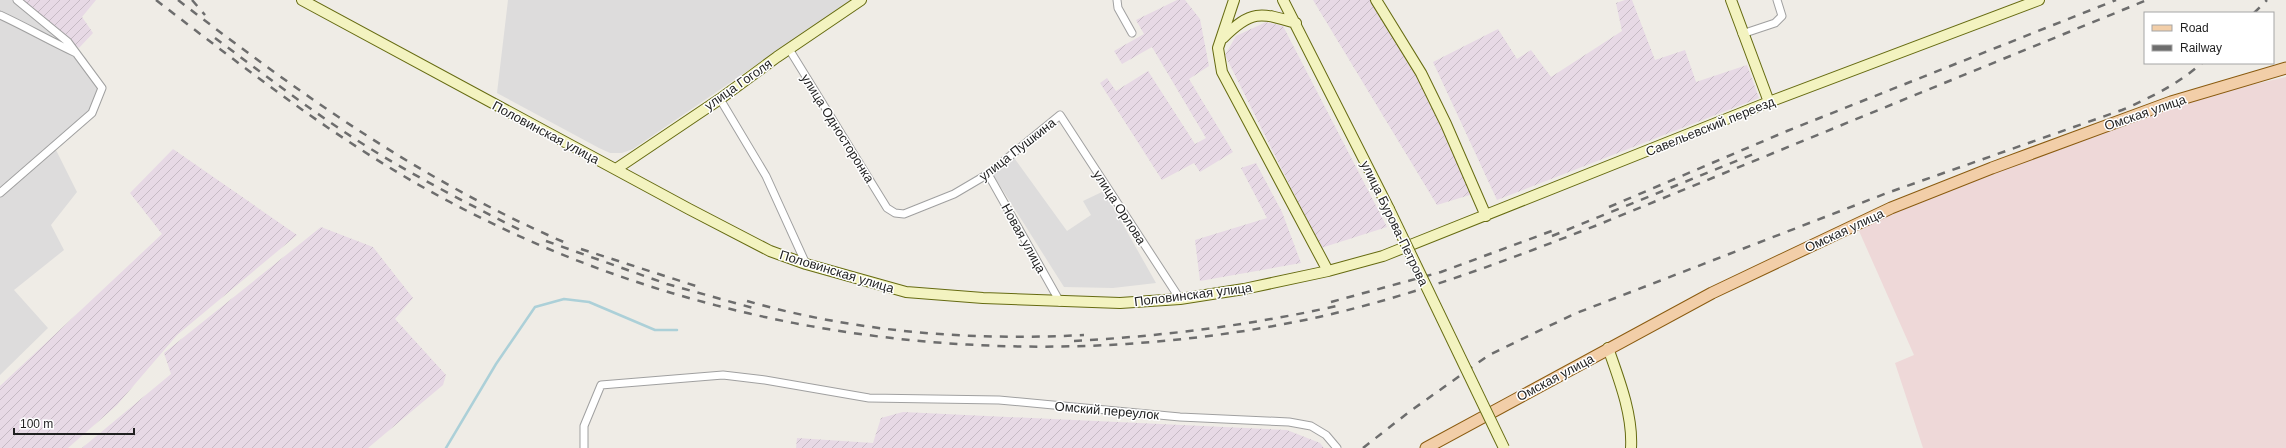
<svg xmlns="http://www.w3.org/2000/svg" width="2286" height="448" font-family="Helvetica,sans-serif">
<defs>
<pattern id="industrial-furrows" width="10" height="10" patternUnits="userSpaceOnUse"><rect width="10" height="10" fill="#e7d9e5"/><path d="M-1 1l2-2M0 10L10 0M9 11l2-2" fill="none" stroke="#c6bac4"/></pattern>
</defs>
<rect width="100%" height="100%" fill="#efece6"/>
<path fill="#dddcdc" d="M 0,0 L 15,0 L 86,58 L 100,88 L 91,111 L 53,144 L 77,192 L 51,225 L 64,250 L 14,290 L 48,328 L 0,375 Z
M 508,0 L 851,0 L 633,149 L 622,153 L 610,153 L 599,148 L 497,93 Z
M 1012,155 L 1067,231 L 1091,215 L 1083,201 L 1104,191 L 1156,283 L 1113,288 L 1064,287 L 990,170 Z"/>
<path fill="#eed8d8" d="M 2286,77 L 2286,448 L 1923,448 L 1895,363 L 1914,355 L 1859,231 L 1896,208 L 2211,94 Z"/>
<path fill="url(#industrial-furrows)" d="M 20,0 L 96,0 L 82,17 L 93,33 L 79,48 Z
M 1177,0 L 1185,0 L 1200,19 L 1209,66 L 1189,79 L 1233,152 L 1200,172 L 1194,163 L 1162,180 L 1100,83 L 1107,78 L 1116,91 L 1148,71 L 1195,144 L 1206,138 L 1152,47 L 1122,64 L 1114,51 L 1144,34 L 1136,20 Z
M 1313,0 L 1371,0 L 1417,73 L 1473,194 L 1437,205 Z
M 1625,0 L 1632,0 L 1655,60 L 1685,50 L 1696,82 L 1747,65 L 1759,98 L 1497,200 L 1433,62 L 1498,29 L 1517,59 L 1531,50 L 1551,77 L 1622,31 L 1616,3 Z
M 1266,22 L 1283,26 L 1387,227 L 1321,248 L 1225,55 L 1236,36 Z
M 173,149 L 297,235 L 177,335 L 117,405 L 68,448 L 0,448 L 0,386 L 162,234 L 130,193 Z
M 1256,163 L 1282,212 L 1301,263 L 1200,281 L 1195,240 L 1267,218 L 1241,168 Z
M 321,227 L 373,247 L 413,298 L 395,319 L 446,375 L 443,385 L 368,448 L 82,448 L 171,374 L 164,353 Z
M 903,412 L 1287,430 L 1320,443 L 1324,448 L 796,448 L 797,438 L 873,443 L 881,418 Z"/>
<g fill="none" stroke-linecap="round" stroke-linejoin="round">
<path stroke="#acd0d8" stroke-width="2.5" d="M 446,448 L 496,364 L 535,307 L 564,299 L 589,302 L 655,330 L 677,330"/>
<defs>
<path id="street" d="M 1117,0 L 1118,8 L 1132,33
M 0,15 C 26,27 50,41 76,53
M 1742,34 L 1775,23 L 1782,16 L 1777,0
M 789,49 L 887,208 L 895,213 L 904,214 L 954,194 L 988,174 L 1060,115 L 1180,299
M 720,99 L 766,176 L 806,264
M 988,174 L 1060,302
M 0,193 L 92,113 L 102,88 L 68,42 L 17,0
M 584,448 L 584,426 L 601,385 L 723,375 L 765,380 L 869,398 L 999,400 L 1180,417 L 1289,422 L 1311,426 L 1326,435 L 1337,448"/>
<path id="secondary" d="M 302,0 L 689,209 L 770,251 L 806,264 L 906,292 L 983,298 L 1120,303 L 1180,299 L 1244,289 L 1328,271 L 1383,256 L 1769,102 L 2039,0
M 1234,0 L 1218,48 L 1222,72 L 1328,271
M 1283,0 L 1389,209
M 1376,0 L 1421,73 L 1446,124 L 1486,216
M 1731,0 L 1769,102
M 1223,38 C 1251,10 1260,12 1296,23
M 616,169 L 720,99 L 777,57 L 861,0
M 1608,348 C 1619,379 1633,415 1631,448"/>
<path id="primary" d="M 1426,448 L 1712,293 L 1891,208 L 1992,168 L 2171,102 L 2286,68"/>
</defs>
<use href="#street" stroke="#a0a0a0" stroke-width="9"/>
<use href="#secondary" stroke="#666b11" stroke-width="12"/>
<use href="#primary" stroke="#8a5b10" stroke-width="13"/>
<use href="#street" stroke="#fff" stroke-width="7"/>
<use href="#secondary" stroke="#f3f3c0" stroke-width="10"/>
<use href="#primary" stroke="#f2cea8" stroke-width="11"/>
<path stroke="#6d6d6d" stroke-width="2.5" stroke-dasharray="8 8" stroke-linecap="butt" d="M 156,0 C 251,73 344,146 450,202 C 714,343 1029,380 1319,317 C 1416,295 1508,260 1600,224 L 2147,0
M 178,0 C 303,96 420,180 566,243
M 192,0 L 205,15
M 2254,13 L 2267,0
M 215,38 C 270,79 324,121 384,157 C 428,183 474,207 520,230
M 1609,207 L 1787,131 L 2116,0
M 1552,236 L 1756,153
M 546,241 L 667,284 L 753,308
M 581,249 L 699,287
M 747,301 C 855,332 971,341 1084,335
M 1331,302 L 1441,272 L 1557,229
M 1074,341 C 1164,336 1253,325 1341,305
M 1363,448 L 1409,412 L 1489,355 L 1574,314 L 1887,193 L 2122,110 C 2152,97 2178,84 2202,63"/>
<defs>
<path id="secondary-bridge" d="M 1389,209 L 1504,448"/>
</defs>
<use href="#secondary-bridge" stroke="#666b11" stroke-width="12" stroke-linecap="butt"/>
<use href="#secondary-bridge" stroke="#f3f3c0" stroke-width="10"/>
</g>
<g text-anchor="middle" stroke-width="3" stroke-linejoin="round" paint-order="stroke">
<g font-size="13" fill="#1f1f1f" stroke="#fff">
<text transform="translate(738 84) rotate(-35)" y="5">улица Гоголя</text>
<text transform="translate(2145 112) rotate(-19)" y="5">Омская улица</text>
<text transform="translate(1710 126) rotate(-22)" y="5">Савельевский переезд</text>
<text transform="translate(838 128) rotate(58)" y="5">улица Односторонка</text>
<text transform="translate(546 132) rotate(28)" y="5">Половинская улица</text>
<text transform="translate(1017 149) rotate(-38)" y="5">улица Пушкина</text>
<text transform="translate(1120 207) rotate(57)" y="5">улица Орлова</text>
<text transform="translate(1395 223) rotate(64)" y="5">улица Бурова-Петрова</text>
<text transform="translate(1844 230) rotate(-25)" y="5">Омская улица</text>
<text transform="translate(1024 238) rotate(61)" y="5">Новая улица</text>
<text transform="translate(837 271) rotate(17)" y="5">Половинская улица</text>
<text transform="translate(1193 294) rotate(-7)" y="5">Половинская улица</text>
<text transform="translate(1555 377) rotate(-28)" y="5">Омская улица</text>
<text transform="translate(1107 410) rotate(5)" y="5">Омский переулок</text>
</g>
</g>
<rect x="2144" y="12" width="130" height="52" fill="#ffffff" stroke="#a5a5a5"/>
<rect x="2152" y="25" width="20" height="6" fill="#f2cea8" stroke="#a5a5a5"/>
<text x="2180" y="32" font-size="12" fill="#1f1f1f">Road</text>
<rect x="2152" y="45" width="20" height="6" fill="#6d6d6d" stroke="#a5a5a5"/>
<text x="2180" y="52" font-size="12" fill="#1f1f1f">Railway</text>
<path d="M14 428v6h120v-6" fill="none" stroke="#1f1f1f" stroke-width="2"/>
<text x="20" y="428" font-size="12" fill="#1f1f1f" stroke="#ffffff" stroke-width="3" paint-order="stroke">100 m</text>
</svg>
